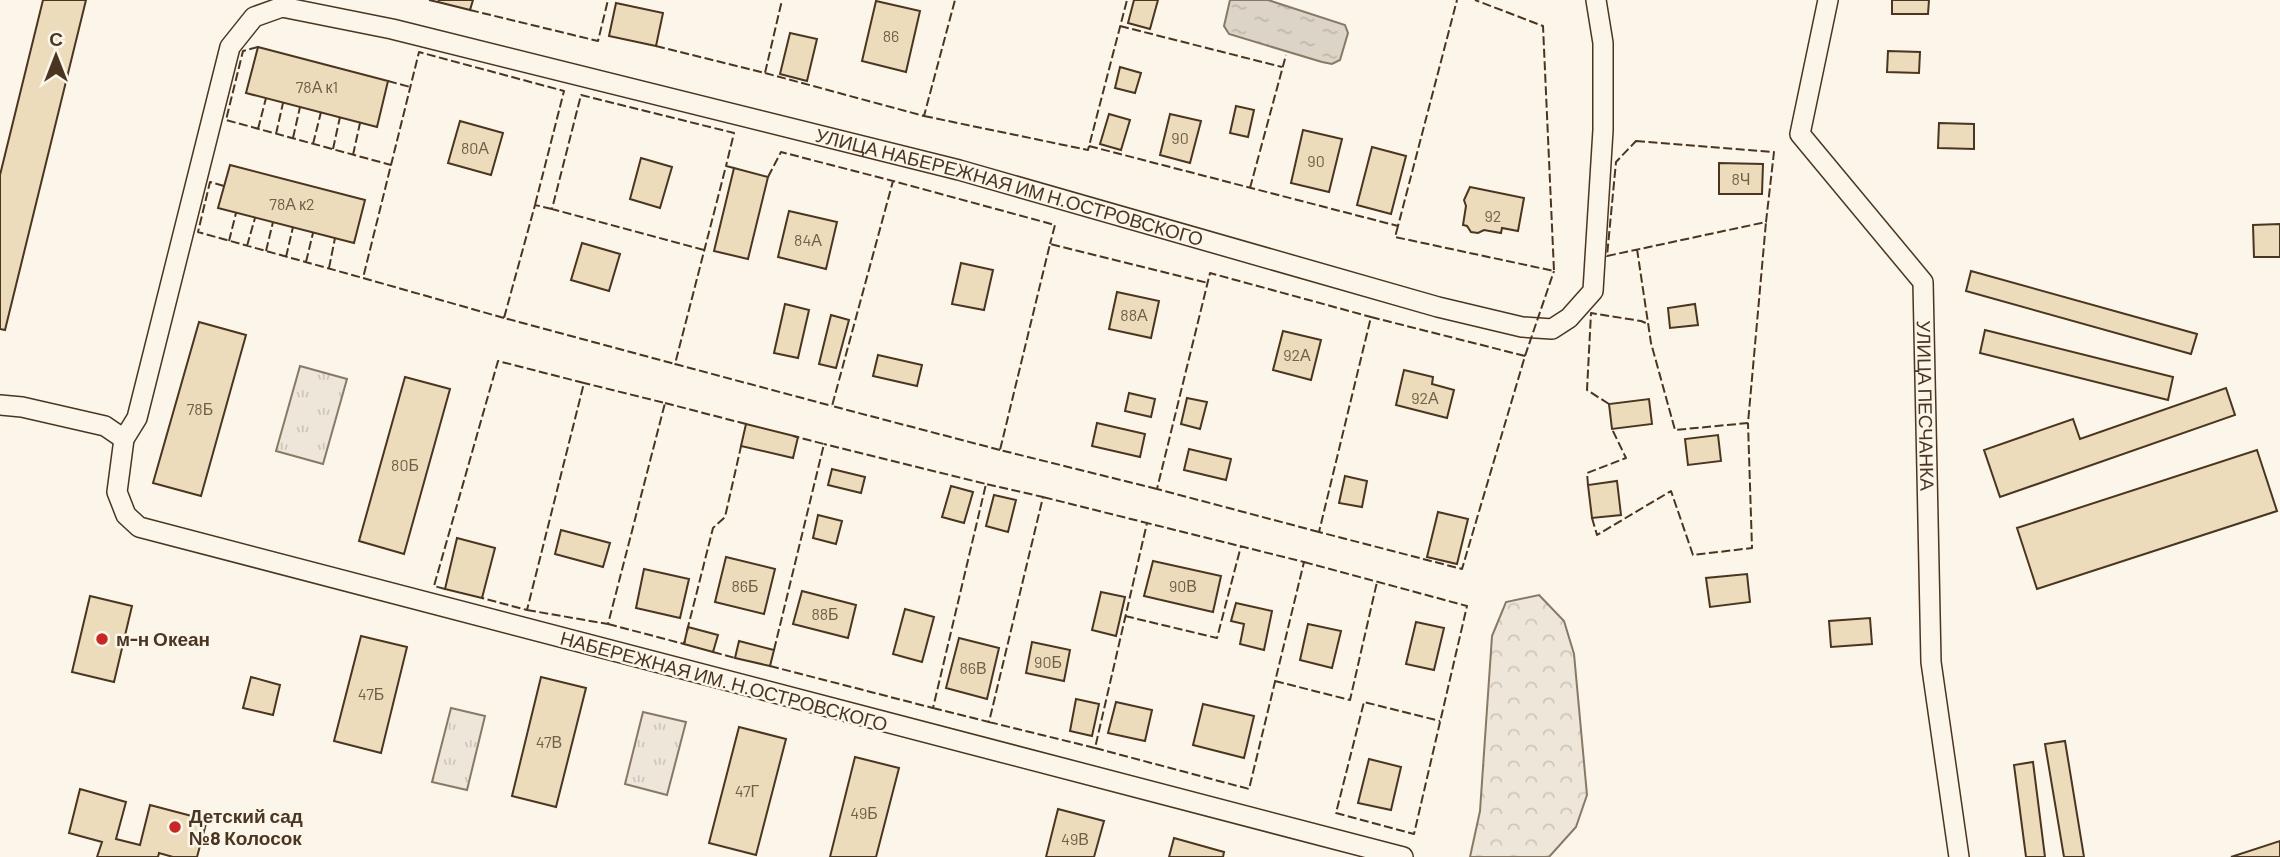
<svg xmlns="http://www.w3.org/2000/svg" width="2280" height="857" font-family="Barlow,sans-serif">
<defs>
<pattern id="grass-tufts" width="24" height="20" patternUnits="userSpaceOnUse" patternTransform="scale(1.75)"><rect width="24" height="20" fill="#ede6d9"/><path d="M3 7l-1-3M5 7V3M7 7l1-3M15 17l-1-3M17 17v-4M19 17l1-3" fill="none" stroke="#cdc6ba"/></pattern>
<pattern id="forest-crowns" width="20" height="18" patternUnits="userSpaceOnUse" patternTransform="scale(1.75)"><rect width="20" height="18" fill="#ede6d9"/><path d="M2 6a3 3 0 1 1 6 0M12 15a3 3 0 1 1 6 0" fill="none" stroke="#cdc6ba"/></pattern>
<pattern id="water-ripples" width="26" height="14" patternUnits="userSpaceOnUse" patternTransform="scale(1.75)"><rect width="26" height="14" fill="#dcd4c6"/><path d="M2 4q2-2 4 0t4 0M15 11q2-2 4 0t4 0" fill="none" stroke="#beb7aa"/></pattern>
</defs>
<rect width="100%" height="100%" fill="#fbf6e9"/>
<path fill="url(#grass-tufts)" stroke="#887966" stroke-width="2" d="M 300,366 L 347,379 L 323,464 L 276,451 Z
M 451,708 L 485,716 L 467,790 L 432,782 Z
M 643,712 L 686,722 L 667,795 L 625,784 Z"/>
<path fill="url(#forest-crowns)" stroke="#887966" stroke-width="2" d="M 1539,595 L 1564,621 L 1574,654 L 1587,795 L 1576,827 L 1549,857 L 1470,857 L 1480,811 L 1492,636 L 1506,602 Z"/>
<path fill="url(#water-ripples)" stroke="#887966" stroke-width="2" d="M 1230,0 L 1268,0 L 1345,25 L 1348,33 L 1340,60 L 1332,64 L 1322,62 L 1229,34 L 1224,26 Z"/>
<path fill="#ecdcbc" stroke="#4a3520" stroke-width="2" d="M 43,0 L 86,0 L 5,330 L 0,329 L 0,175 Z
M 439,0 L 473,0 L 470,10 L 438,2 Z
M 1134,0 L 1158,0 L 1150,29 L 1128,23 Z
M 1892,0 L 1929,0 L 1928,14 L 1892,14 Z
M 876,1 L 920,11 L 906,72 L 862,61 Z
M 616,3 L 663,13 L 656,46 L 609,36 Z
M 790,33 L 817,39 L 807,81 L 780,74 Z
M 258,47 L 388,81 L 377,127 L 246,93 Z
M 1888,51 L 1920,52 L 1919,73 L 1887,72 Z
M 1120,67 L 1141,73 L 1135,93 L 1115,88 Z
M 1236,106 L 1254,110 L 1248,137 L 1230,133 Z
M 1109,114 L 1130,120 L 1121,150 L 1100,144 Z
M 1170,114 L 1201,121 L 1190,163 L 1160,155 Z
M 460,121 L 503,133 L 491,175 L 448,163 Z
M 1939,123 L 1974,124 L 1974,149 L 1938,148 Z
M 1303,130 L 1342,139 L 1329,192 L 1291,183 Z
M 1372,147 L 1406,156 L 1391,214 L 1357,205 Z
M 641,158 L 672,167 L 660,208 L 630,199 Z
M 1719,163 L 1763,164 L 1762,194 L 1719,194 Z
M 230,165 L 365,200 L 354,243 L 218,208 Z
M 734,168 L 768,177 L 748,259 L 714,251 Z
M 1470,187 L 1524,198 L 1518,231 L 1502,228 L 1501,233 L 1484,230 L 1478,233 L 1471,232 L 1467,226 L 1463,225 L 1466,206 L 1464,200 Z
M 789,211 L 837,222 L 826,269 L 778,257 Z
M 2280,224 L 2280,257 L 2254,257 L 2253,225 Z
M 582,243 L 620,254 L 609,291 L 571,280 Z
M 961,263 L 993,270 L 984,310 L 952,304 Z
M 1971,271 L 2197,334 L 2191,354 L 1966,291 Z
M 1117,292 L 1159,301 L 1151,338 L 1109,329 Z
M 785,304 L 809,310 L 798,358 L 774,353 Z
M 1695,304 L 1698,325 L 1670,328 L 1668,308 Z
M 831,315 L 849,320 L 836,368 L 819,364 Z
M 199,322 L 246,335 L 201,496 L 153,483 Z
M 1985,330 L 2173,377 L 2168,400 L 1980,353 Z
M 1283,331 L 1321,340 L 1311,380 L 1273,370 Z
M 878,355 L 922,365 L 917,386 L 873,376 Z
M 1404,370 L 1433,377 L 1432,384 L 1454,390 L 1447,418 L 1396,405 Z
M 405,377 L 450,389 L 404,554 L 359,541 Z
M 2226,388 L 2235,415 L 2000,497 L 1984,450 L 2073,419 L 2080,439 Z
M 1129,393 L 1155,399 L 1151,417 L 1125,411 Z
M 1187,398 L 1207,402 L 1200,429 L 1181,424 Z
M 1649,399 L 1652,424 L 1612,429 L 1609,404 Z
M 1097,423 L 1145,434 L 1140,457 L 1092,446 Z
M 746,424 L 798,437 L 793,458 L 741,446 Z
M 1718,435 L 1721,461 L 1688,465 L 1685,439 Z
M 1189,449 L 1231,459 L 1226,480 L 1184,470 Z
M 2257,450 L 2277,511 L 2037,589 L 2017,528 Z
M 832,469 L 865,477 L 861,493 L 828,485 Z
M 1345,476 L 1367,481 L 1362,507 L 1339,503 Z
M 1617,481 L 1621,515 L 1592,518 L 1588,485 Z
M 951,486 L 973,492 L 964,523 L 942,517 Z
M 994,495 L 1016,500 L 1008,532 L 986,526 Z
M 1438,512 L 1468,519 L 1457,564 L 1427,557 Z
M 818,515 L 842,521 L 836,544 L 813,538 Z
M 561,530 L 610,543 L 603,567 L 555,554 Z
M 457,538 L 495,548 L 482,598 L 445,589 Z
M 726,557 L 775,569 L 764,614 L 715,602 Z
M 1153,561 L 1221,576 L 1213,612 L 1144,596 Z
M 644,569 L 689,579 L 680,618 L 636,608 Z
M 1747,574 L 1750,602 L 1710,607 L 1706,578 Z
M 802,591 L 856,605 L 848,638 L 793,624 Z
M 1101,592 L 1125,597 L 1116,636 L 1092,630 Z
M 90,596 L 132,606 L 114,682 L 72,672 Z
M 1236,603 L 1272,611 L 1264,650 L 1240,644 L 1244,624 L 1231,621 Z
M 905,609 L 934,617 L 922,662 L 893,654 Z
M 1870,618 L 1872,644 L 1831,647 L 1829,621 Z
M 1416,622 L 1444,628 L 1434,670 L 1406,664 Z
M 1308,624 L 1341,631 L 1332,668 L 1300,660 Z
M 688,627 L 718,635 L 713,652 L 684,644 Z
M 361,636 L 407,647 L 381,753 L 334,741 Z
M 959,638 L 999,648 L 987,699 L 946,688 Z
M 739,641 L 774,650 L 770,666 L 735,658 Z
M 1032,642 L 1070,650 L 1064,681 L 1026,673 Z
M 251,677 L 280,685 L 273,715 L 243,708 Z
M 541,677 L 586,688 L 556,807 L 512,796 Z
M 1076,699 L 1099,704 L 1092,736 L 1070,731 Z
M 1116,702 L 1152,710 L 1145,741 L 1108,733 Z
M 1203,704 L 1254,716 L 1244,758 L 1193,745 Z
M 739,727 L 786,739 L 756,855 L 709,843 Z
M 2065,741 L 2084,857 L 2064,857 L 2045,744 Z
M 855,757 L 899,768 L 876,857 L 830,857 Z
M 1369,759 L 1401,767 L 1391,810 L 1358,803 Z
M 2033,762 L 2045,857 L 2026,857 L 2014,765 Z
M 80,789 L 126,802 L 116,839 L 140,845 L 150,805 L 207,820 L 197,857 L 173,857 L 159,853 L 158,857 L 97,857 L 102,842 L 69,833 Z
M 1058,809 L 1104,821 L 1094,857 L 1046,857 Z
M 1174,838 L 1224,852 L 1223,857 L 1169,857 Z
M 2280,841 L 2280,857 L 2231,857 Z"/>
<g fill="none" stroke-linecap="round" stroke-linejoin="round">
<defs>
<g id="street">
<path id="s1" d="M 1828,0 L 1800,134 L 1923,282 L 1931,662 L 1959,857"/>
<path d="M 0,405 L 22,407 L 105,426 L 124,439"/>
<path id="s2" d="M 1403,857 L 139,527 L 126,515 L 117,492 L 124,439 L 137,418 L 230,47 L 254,17 L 282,7 L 392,29 L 959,170 L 1438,307 L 1522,327 L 1552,329 L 1569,318 L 1593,291 L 1603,130 L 1603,43 L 1596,0"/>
</g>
</defs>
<use href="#street" stroke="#4a3520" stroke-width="22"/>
<use href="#street" stroke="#fbf6e9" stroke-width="19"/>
<path stroke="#4a3520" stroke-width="2" stroke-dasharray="9 3.5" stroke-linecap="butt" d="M 429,0 L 438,2
M 470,10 L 598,41 L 608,0
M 1120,26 L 1282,67
M 656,46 L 765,73 L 782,0
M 258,47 L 243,51 L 226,120 L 391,165
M 765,73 L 924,116 L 955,0
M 388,81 L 410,87
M 924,116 L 1088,150 L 1127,0
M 258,129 L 266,98
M 276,134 L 283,103
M 293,138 L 300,107
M 1636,141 L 1774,152 L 1766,222 L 1607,256 L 1616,162 Z
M 313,144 L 321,112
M 1089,146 L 1398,226 L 1457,0
M 333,149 L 340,117
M 353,155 L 360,123
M 734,168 L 726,166 L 675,364 L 832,406
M 768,177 L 781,152 L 893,181
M 224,186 L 210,182 L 198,232 L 363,278
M 1250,188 L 1286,55
M 552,209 L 535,205 L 504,318 L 675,364
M 1398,226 L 1395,237 L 1554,271 L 1543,26 L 1475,0
M 229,241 L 236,213
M 247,246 L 255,218
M 1637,249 L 1651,343 L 1675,430 L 1748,423 L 1766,222
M 704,250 L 552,209 L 581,95 L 734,133 L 726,166
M 266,251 L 273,222
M 286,257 L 293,227
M 306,262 L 313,233
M 329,268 L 335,238
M 504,318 L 363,278 L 419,52 L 564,91 L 535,205
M 1525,356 L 1371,317 L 1319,532 L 1462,569 L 1525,356 L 1554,271
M 665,403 L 746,424 L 745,428
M 1609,404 L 1587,390 L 1591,313 L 1641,321 L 1648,324
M 1000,450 L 832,406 L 893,181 L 1055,225 L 1050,244
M 1588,485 L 1587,473 L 1626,458 L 1612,429
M 1157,489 L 1000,450 L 1050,244 L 1208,283
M 1592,518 L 1597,535 L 1671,491 L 1693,555 L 1752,548 L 1748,423
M 1319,532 L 1157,489 L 1210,273 L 1371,317
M 1304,562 L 1467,606 L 1414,834 L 1336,813 L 1364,702 L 1440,721
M 445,589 L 434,586 L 498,361 L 584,383 L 527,610 L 482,598
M 527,610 L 608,624 L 665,403 L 584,383
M 1125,616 L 1217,638 L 1241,546
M 608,624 L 684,644 L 685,641
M 687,631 L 713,528 L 725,517 L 742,442
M 774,650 L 824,444 L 793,436
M 713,652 L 735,658
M 770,666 L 933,708 L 986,484 L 824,444
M 1275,681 L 1350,700 L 1377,582
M 933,708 L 989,722 L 1043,497 L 986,484
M 989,722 L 1095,748 L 1147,523 L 1043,497
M 1095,748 L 1249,789 L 1304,562 L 1147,523"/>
</g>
<g fill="#c62828" stroke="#fbf6e9" stroke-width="2.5">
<circle cx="102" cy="639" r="7"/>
<circle cx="175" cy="827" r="7"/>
</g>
<g text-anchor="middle" stroke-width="5" stroke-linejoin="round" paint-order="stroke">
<g font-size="16" fill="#725f47">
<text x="891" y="42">86</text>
<text x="317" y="93">78А к1</text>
<text x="1180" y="144">90</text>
<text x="475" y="154">80А</text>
<text x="1316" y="167">90</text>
<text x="1741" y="185">8Ч</text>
<text x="292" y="210">78А к2</text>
<text x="1493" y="222">92</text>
<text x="808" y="246">84А</text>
<text x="1134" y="321">88А</text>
<text x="1297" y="361">92А</text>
<text x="1425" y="404">92А</text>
<text x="200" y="415">78Б</text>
<text x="405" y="471">80Б</text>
<text x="745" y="592">86Б</text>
<text x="1183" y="592">90В</text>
<text x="825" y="620">88Б</text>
<text x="1048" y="668">90Б</text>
<text x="973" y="674">86В</text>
<text x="371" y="700">47Б</text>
<text x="549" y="748">47В</text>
<text x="747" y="797">47Г</text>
<text x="864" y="819">49Б</text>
<text x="1075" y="845">49В</text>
</g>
<g font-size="19" fill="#4a3520" stroke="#fbf6e9">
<text dy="7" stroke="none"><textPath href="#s2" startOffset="2627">УЛИЦА НАБЕРЕЖНАЯ ИМ Н.ОСТРОВСКОГО</textPath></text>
<text dy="7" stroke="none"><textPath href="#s1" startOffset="453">УЛИЦА ПЕСЧАНКА</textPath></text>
<text transform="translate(724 681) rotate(15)" y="7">НАБЕРЕЖНАЯ ИМ. Н.ОСТРОВСКОГО</text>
</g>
<g font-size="19" font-weight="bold" fill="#4a3520" stroke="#fbf6e9" text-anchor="start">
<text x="116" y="646">м-н Океан</text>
<text x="189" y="823">Детский сад<tspan x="189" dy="22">№8 Колосок</tspan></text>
</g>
</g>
<g transform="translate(56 56)" stroke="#fbf6e9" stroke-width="5" paint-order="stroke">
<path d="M0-5L12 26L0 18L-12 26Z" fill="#4a3520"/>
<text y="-10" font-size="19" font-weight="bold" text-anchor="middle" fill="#4a3520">С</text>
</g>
</svg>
